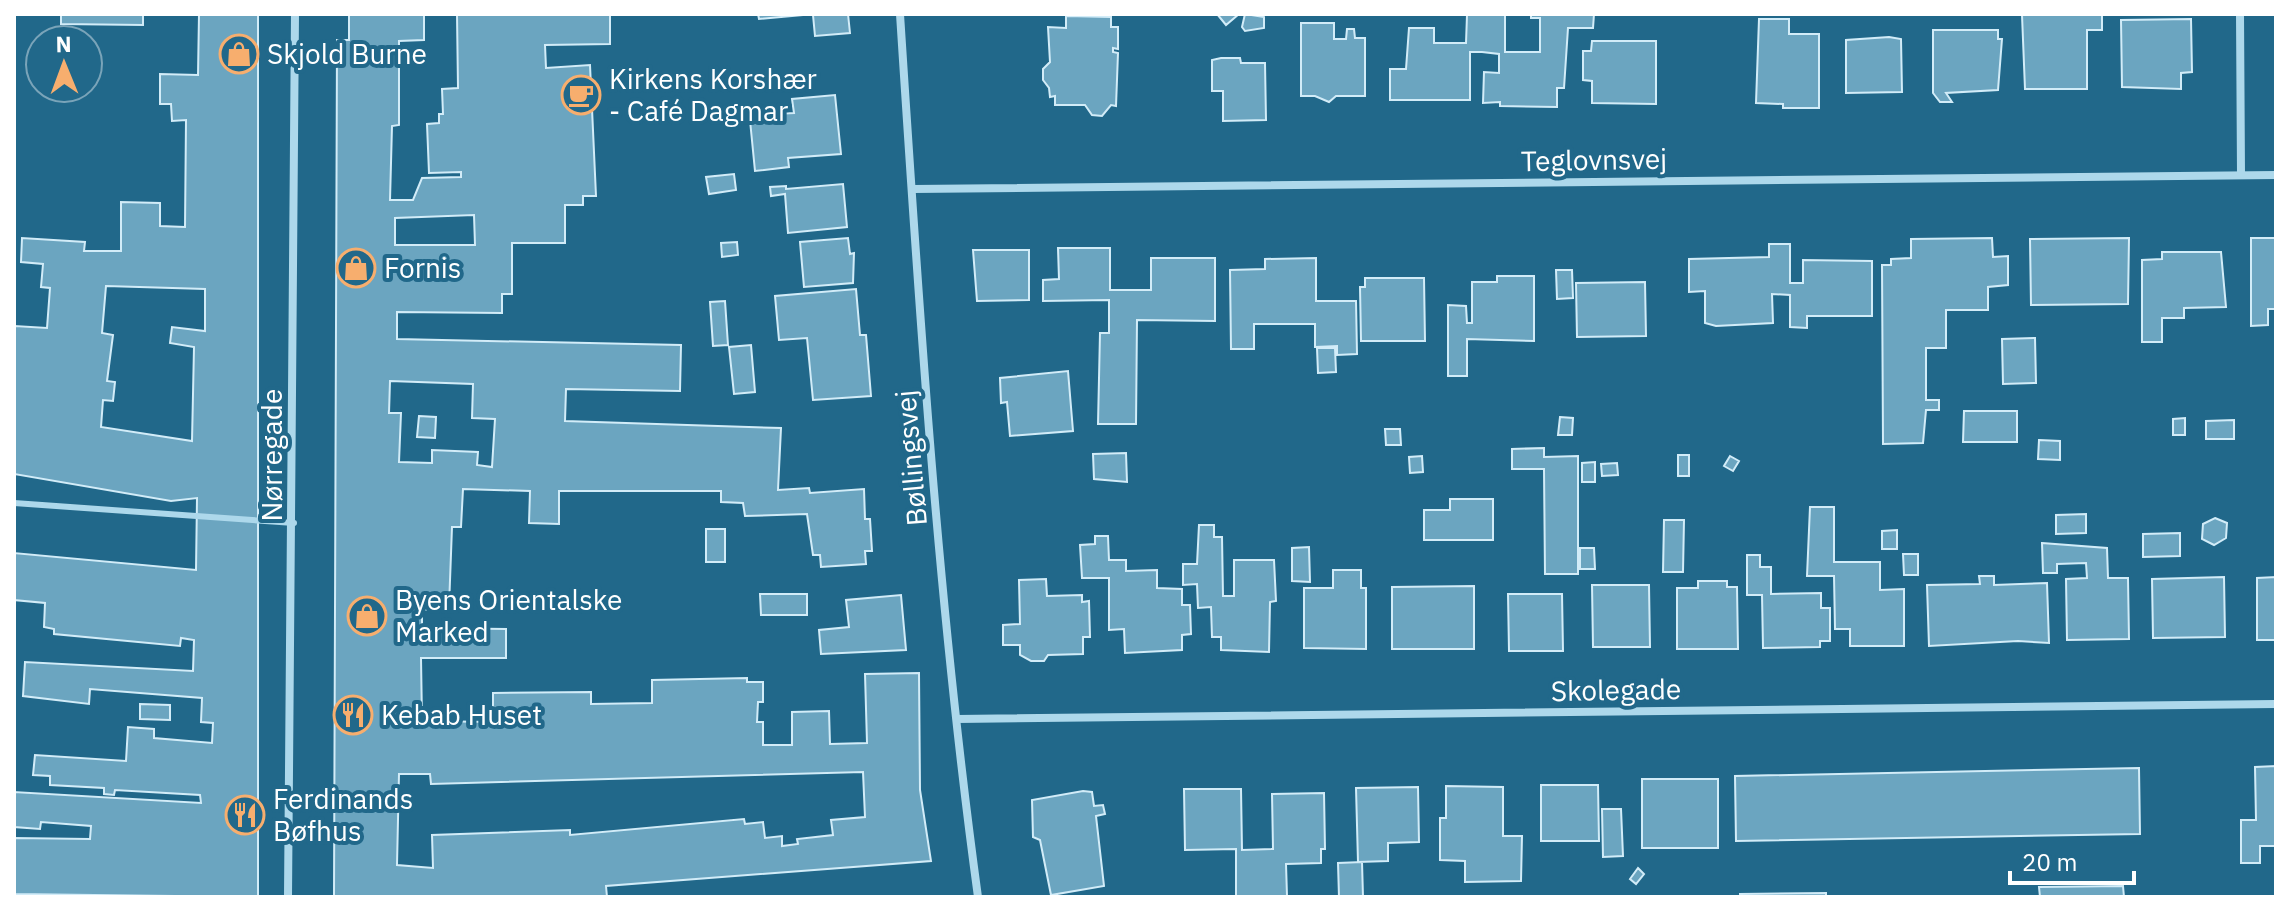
<svg xmlns="http://www.w3.org/2000/svg" width="2290" height="911" font-family="'IBM Plex Sans',sans-serif">
<rect width="100%" height="100%" fill="#21688a"/>
<path fill="#6ba5c0" stroke="#d2ecf8" stroke-width="2" fill-rule="evenodd" d="M 61,14 L 143,14 L 143,25 L 61,24 Z
M 199,14 L 258,14 L 258,897 L 14,894 L 14,838 L 90,839 L 91,826 L 41,822 L 40,829 L 14,827 L 14,792 L 201,803 L 200,795 L 115,790 L 114,795 L 104,794 L 104,788 L 50,785 L 50,776 L 33,775 L 35,755 L 126,761 L 128,727 L 154,729 L 154,738 L 212,743 L 213,723 L 201,722 L 202,698 L 90,689 L 89,704 L 23,696 L 25,662 L 193,671 L 194,640 L 181,638 L 180,646 L 54,634 L 54,629 L 44,627 L 45,603 L 14,600 L 14,553 L 196,570 L 197,498 L 171,501 L 14,474 L 14,337 L 15,326 L 47,328 L 50,288 L 41,287 L 43,264 L 21,262 L 22,238 L 85,242 L 84,251 L 121,251 L 121,202 L 160,203 L 160,226 L 185,227 L 186,120 L 172,121 L 171,104 L 160,104 L 160,74 L 198,75 ZM 106,286 L 205,289 L 205,331 L 172,327 L 170,343 L 194,347 L 192,441 L 101,427 L 103,400 L 113,401 L 115,382 L 107,381 L 113,335 L 102,333 Z
M 349,14 L 424,14 L 424,40 L 399,41 L 399,125 L 392,126 L 390,200 L 413,200 L 422,178 L 461,177 L 461,172 L 429,173 L 427,124 L 439,123 L 439,114 L 443,114 L 442,89 L 458,88 L 457,14 L 610,14 L 610,44 L 545,45 L 546,68 L 590,65 L 596,196 L 583,196 L 583,205 L 565,205 L 565,243 L 512,243 L 512,294 L 502,294 L 502,313 L 397,312 L 397,339 L 681,345 L 680,391 L 566,389 L 565,421 L 781,428 L 778,490 L 809,488 L 810,493 L 864,489 L 865,519 L 870,519 L 872,551 L 865,551 L 866,564 L 821,567 L 820,555 L 813,555 L 807,514 L 745,516 L 743,503 L 721,502 L 721,491 L 559,491 L 559,524 L 529,523 L 530,491 L 463,489 L 461,527 L 452,527 L 449,607 L 422,610 L 422,634 L 429,633 L 429,628 L 506,629 L 506,658 L 421,658 L 422,721 L 493,722 L 493,693 L 591,692 L 591,704 L 652,703 L 652,680 L 747,678 L 747,682 L 763,682 L 763,702 L 758,702 L 757,722 L 763,722 L 763,745 L 792,745 L 792,712 L 829,711 L 830,744 L 867,743 L 865,674 L 919,673 L 920,790 L 931,861 L 606,886 L 607,897 L 334,897 L 337,40 L 349,40 ZM 474,215 L 475,245 L 395,245 L 395,218 ZM 390,381 L 473,384 L 472,418 L 495,419 L 492,467 L 477,465 L 478,452 L 432,450 L 432,463 L 399,462 L 401,413 L 389,413 ZM 863,772 L 865,817 L 831,820 L 833,835 L 797,839 L 798,844 L 782,846 L 782,836 L 765,838 L 763,822 L 745,824 L 744,819 L 570,835 L 570,830 L 432,835 L 433,868 L 397,865 L 399,774 L 430,774 L 431,784 Z
M 758,14 L 814,14 L 759,19 Z
M 848,14 L 850,33 L 815,36 L 813,15 Z
M 1217,14 L 1239,14 L 1226,25 Z
M 1245,14 L 1264,17 L 1264,28 L 1245,31 L 1242,27 Z
M 1505,14 L 1505,52 L 1540,52 L 1540,18 L 1531,18 L 1531,14 L 1594,14 L 1593,28 L 1568,28 L 1564,88 L 1557,88 L 1557,107 L 1500,106 L 1500,102 L 1483,103 L 1484,72 L 1499,73 L 1499,54 L 1482,52 L 1470,52 L 1470,100 L 1390,100 L 1390,69 L 1406,69 L 1409,28 L 1434,28 L 1434,43 L 1466,43 L 1467,15 Z
M 2102,14 L 2102,30 L 2087,30 L 2087,89 L 2025,89 L 2022,15 Z
M 1066,16 L 1111,17 L 1111,27 L 1118,27 L 1118,49 L 1113,48 L 1113,52 L 1118,53 L 1116,106 L 1111,105 L 1102,116 L 1092,115 L 1085,105 L 1055,105 L 1055,96 L 1050,97 L 1049,88 L 1043,80 L 1043,69 L 1050,62 L 1048,27 L 1066,28 Z
M 1759,19 L 1789,19 L 1789,34 L 1819,34 L 1819,108 L 1783,108 L 1783,104 L 1756,103 Z
M 2191,19 L 2192,72 L 2181,73 L 2181,89 L 2122,87 L 2121,20 Z
M 1301,23 L 1334,23 L 1334,39 L 1346,39 L 1347,29 L 1354,29 L 1355,38 L 1365,38 L 1365,96 L 1336,96 L 1329,102 L 1315,96 L 1301,96 Z
M 1933,30 L 1998,30 L 1998,39 L 2002,39 L 1998,90 L 1946,93 L 1952,102 L 1940,102 L 1933,93 Z
M 1889,37 L 1901,39 L 1902,92 L 1846,93 L 1846,40 Z
M 1592,41 L 1656,41 L 1656,104 L 1592,103 L 1592,81 L 1583,80 L 1583,51 L 1591,51 Z
M 1221,58 L 1240,58 L 1241,63 L 1265,63 L 1266,120 L 1223,121 L 1223,91 L 1212,91 L 1212,60 Z
M 835,95 L 841,154 L 788,158 L 789,167 L 755,171 L 749,110 L 772,108 L 773,114 L 794,113 L 792,99 Z
M 734,174 L 736,190 L 709,194 L 706,177 Z
M 843,184 L 847,227 L 788,233 L 785,194 L 771,196 L 770,187 L 786,186 L 786,189 Z
M 848,238 L 850,254 L 854,253 L 853,283 L 804,287 L 800,242 Z
M 1992,238 L 1993,257 L 2008,256 L 2008,285 L 1988,287 L 1988,310 L 1946,310 L 1946,348 L 1926,348 L 1926,400 L 1939,400 L 1939,410 L 1926,410 L 1923,443 L 1883,444 L 1882,265 L 1891,265 L 1891,259 L 1911,258 L 1911,239 Z
M 2129,238 L 2128,304 L 2031,305 L 2030,239 Z
M 2251,238 L 2276,238 L 2276,309 L 2268,309 L 2268,325 L 2251,326 Z
M 737,242 L 738,255 L 722,257 L 721,243 Z
M 1769,244 L 1790,244 L 1790,283 L 1803,283 L 1803,260 L 1872,261 L 1872,316 L 1807,316 L 1807,328 L 1790,327 L 1790,295 L 1772,294 L 1773,323 L 1716,326 L 1705,323 L 1705,291 L 1689,292 L 1689,259 L 1769,257 Z
M 1058,248 L 1110,248 L 1110,290 L 1151,290 L 1151,258 L 1215,258 L 1215,321 L 1137,320 L 1136,424 L 1098,424 L 1100,333 L 1109,333 L 1109,300 L 1043,301 L 1043,280 L 1059,279 Z
M 973,250 L 1029,250 L 1029,300 L 977,301 Z
M 2162,252 L 2221,252 L 2226,307 L 2184,308 L 2184,318 L 2162,318 L 2162,342 L 2142,342 L 2142,260 L 2162,259 Z
M 1316,258 L 1316,301 L 1356,301 L 1357,354 L 1337,355 L 1337,346 L 1315,347 L 1315,324 L 1254,324 L 1254,349 L 1231,349 L 1230,270 L 1265,269 L 1265,259 Z
M 1556,270 L 1572,270 L 1573,298 L 1557,299 Z
M 1497,276 L 1534,276 L 1534,341 L 1467,339 L 1467,376 L 1448,376 L 1448,305 L 1466,306 L 1467,323 L 1472,323 L 1472,282 L 1497,282 Z
M 1365,278 L 1424,278 L 1425,341 L 1361,341 L 1360,287 L 1365,287 Z
M 1645,282 L 1646,336 L 1577,337 L 1576,283 Z
M 856,289 L 860,335 L 866,335 L 871,396 L 813,400 L 807,338 L 779,340 L 775,296 Z
M 725,301 L 728,345 L 713,346 L 710,302 Z
M 2035,338 L 2036,383 L 2003,384 L 2002,339 Z
M 751,345 L 755,392 L 734,394 L 729,347 Z
M 1317,348 L 1335,348 L 1336,372 L 1318,373 Z
M 1068,371 L 1073,431 L 1010,436 L 1007,402 L 1001,403 L 1000,378 Z
M 1964,411 L 2017,411 L 2017,442 L 1963,442 Z
M 419,416 L 436,417 L 435,438 L 417,437 Z
M 1560,417 L 1573,418 L 1572,435 L 1558,435 Z
M 2185,418 L 2185,435 L 2173,435 L 2173,419 Z
M 2234,420 L 2234,439 L 2206,439 L 2206,421 Z
M 1385,429 L 1400,429 L 1401,445 L 1386,445 Z
M 2039,440 L 2060,441 L 2060,460 L 2038,459 Z
M 1544,448 L 1544,457 L 1578,456 L 1578,574 L 1545,574 L 1544,469 L 1512,469 L 1512,449 Z
M 1126,453 L 1127,482 L 1094,479 L 1093,454 Z
M 1678,455 L 1689,455 L 1689,476 L 1678,476 Z
M 1422,456 L 1423,472 L 1410,473 L 1409,457 Z
M 1730,456 L 1739,461 L 1733,471 L 1724,466 Z
M 1595,462 L 1595,482 L 1582,482 L 1582,463 Z
M 1617,463 L 1618,475 L 1602,476 L 1601,464 Z
M 1450,499 L 1493,499 L 1493,540 L 1424,540 L 1424,510 L 1450,510 Z
M 1810,507 L 1834,507 L 1834,562 L 1880,562 L 1880,590 L 1904,589 L 1904,646 L 1850,646 L 1850,629 L 1835,629 L 1834,576 L 1807,576 Z
M 2086,514 L 2086,533 L 2056,534 L 2056,515 Z
M 2215,518 L 2227,523 L 2226,538 L 2214,545 L 2202,539 L 2203,524 Z
M 1664,520 L 1684,520 L 1683,572 L 1663,572 Z
M 1199,525 L 1214,525 L 1214,537 L 1222,537 L 1223,596 L 1234,596 L 1234,560 L 1274,560 L 1276,601 L 1270,602 L 1269,652 L 1221,650 L 1221,637 L 1212,637 L 1211,607 L 1198,608 L 1197,584 L 1183,585 L 1183,564 L 1197,564 Z
M 706,529 L 725,529 L 725,562 L 706,562 Z
M 1897,530 L 1897,549 L 1882,549 L 1882,531 Z
M 2180,533 L 2180,556 L 2143,557 L 2143,534 Z
M 1095,536 L 1108,536 L 1109,560 L 1126,560 L 1126,571 L 1157,570 L 1157,588 L 1182,589 L 1182,605 L 1190,605 L 1191,634 L 1182,635 L 1182,650 L 1125,653 L 1124,629 L 1109,630 L 1109,578 L 1082,578 L 1080,545 L 1095,544 Z
M 2042,543 L 2107,548 L 2108,578 L 2128,578 L 2129,639 L 2067,640 L 2066,579 L 2087,578 L 2086,563 L 2057,564 L 2057,573 L 2043,573 Z
M 1309,547 L 1310,582 L 1292,581 L 1292,548 Z
M 1580,548 L 1594,548 L 1595,569 L 1580,569 Z
M 1903,554 L 1918,554 L 1918,575 L 1904,575 Z
M 1747,555 L 1760,555 L 1760,567 L 1771,567 L 1771,594 L 1821,593 L 1821,608 L 1830,608 L 1830,641 L 1820,641 L 1820,647 L 1763,648 L 1762,595 L 1747,595 Z
M 1333,570 L 1361,570 L 1361,588 L 1366,588 L 1366,649 L 1304,648 L 1304,588 L 1333,588 Z
M 1979,576 L 1994,576 L 1994,585 L 2047,583 L 2049,643 L 2018,641 L 1929,646 L 1927,585 L 1980,584 Z
M 2224,577 L 2225,637 L 2153,638 L 2152,579 Z
M 2276,577 L 2276,640 L 2257,640 L 2257,578 Z
M 1046,579 L 1047,596 L 1082,595 L 1082,602 L 1089,601 L 1090,637 L 1083,637 L 1083,654 L 1048,655 L 1044,661 L 1031,661 L 1020,655 L 1020,645 L 1003,645 L 1003,625 L 1020,624 L 1019,580 Z
M 1698,581 L 1727,581 L 1727,587 L 1737,587 L 1738,649 L 1677,649 L 1677,588 L 1698,588 Z
M 1592,585 L 1649,585 L 1650,647 L 1593,647 Z
M 1474,586 L 1474,649 L 1392,649 L 1392,587 Z
M 760,594 L 807,594 L 807,615 L 761,615 Z
M 1508,594 L 1562,594 L 1563,651 L 1509,651 Z
M 901,595 L 906,650 L 821,654 L 819,630 L 849,627 L 846,600 Z
M 140,704 L 170,705 L 170,720 L 140,719 Z
M 2276,766 L 2276,846 L 2260,846 L 2260,863 L 2241,863 L 2241,820 L 2256,820 L 2255,767 Z
M 2139,768 L 2140,834 L 1736,841 L 1735,776 Z
M 1642,779 L 1718,779 L 1718,848 L 1642,848 Z
M 1541,785 L 1598,785 L 1599,841 L 1541,841 Z
M 1446,786 L 1503,787 L 1503,836 L 1522,836 L 1521,881 L 1465,882 L 1465,861 L 1440,860 L 1440,818 L 1446,818 Z
M 1418,787 L 1419,842 L 1388,843 L 1388,861 L 1358,862 L 1356,788 Z
M 1184,789 L 1241,789 L 1242,850 L 1273,849 L 1272,794 L 1324,793 L 1325,849 L 1321,849 L 1321,863 L 1286,864 L 1287,896 L 1236,896 L 1236,849 L 1185,850 Z
M 1083,791 L 1092,792 L 1094,806 L 1103,805 L 1105,814 L 1096,816 L 1104,886 L 1051,895 L 1040,840 L 1033,837 L 1032,800 Z
M 1602,809 L 1621,809 L 1623,856 L 1603,857 Z
M 1362,862 L 1363,897 L 1339,897 L 1338,863 Z
M 1638,868 L 1644,874 L 1636,884 L 1630,879 Z
M 2123,886 L 2124,897 L 2040,897 L 2039,887 Z
M 1826,893 L 1826,897 L 1740,897 L 1740,894 Z"/>
<g fill="none" stroke-linecap="round" stroke-linejoin="round">
<path stroke="#add8eb" stroke-width="6" d="M 14,503 L 294,523"/>
<path stroke="#add8eb" stroke-width="8" d="M 900,14 C 919,308 938,605 978,897
M 2240,14 L 2241,175
M 913,189 L 2276,175
M 957,719 L 2276,704
M 288,897 L 295,14"/>
</g>
<defs>
<symbol id="shop-ring" viewBox="-11 -11 22 22"><circle r="9.5" fill="#21688a" stroke="#f7ae6e" stroke-width="1.5"/><path d="M-5-2.5h2.3a2.7 3.5 0 0 1 5.4 0H5L5.5 6h-11ZM-1.5-2.5h3a1.5 2.3 0 0 0-3 0Z" fill="#f7ae6e"/></symbol>
<symbol id="cafe-ring" viewBox="-11 -11 22 22"><circle r="9.5" fill="#21688a" stroke="#f7ae6e" stroke-width="1.5"/><path d="M-5.5-4.5H6V0H3Q3 3.5 0 3.5H-2.5Q-5.5 3.5-5.5 0ZM3-3.2v2h1.7v-2ZM-6 4.5H4V6H-6Z" fill="#f7ae6e"/></symbol>
<symbol id="restaurant-ring" viewBox="-11 -11 22 22"><circle r="9.5" fill="#21688a" stroke="#f7ae6e" stroke-width="1.5"/><path d="M-5-6h1v4h1v-4h1v4h1v-4h1v5L-1.5 .5V6h-2V.5L-5-1ZM5-6V6H3V1.5H1.5Q1.5-4 5-6Z" fill="#f7ae6e"/></symbol>
</defs>
<g fill-rule="evenodd">
<use href="#shop-ring" x="217" y="32" width="44" height="44"/>
<use href="#cafe-ring" x="559" y="73" width="44" height="44"/>
<use href="#shop-ring" x="334" y="246" width="44" height="44"/>
<use href="#shop-ring" x="345" y="594" width="44" height="44"/>
<use href="#restaurant-ring" x="331" y="693" width="44" height="44"/>
<use href="#restaurant-ring" x="223" y="793" width="44" height="44"/>
</g>
<g text-anchor="middle" stroke-width="8" stroke-linejoin="round" paint-order="stroke">
<g font-size="28" fill="#fff" stroke="#21688a" text-anchor="start">
<text x="267" y="64">Skjold Burne</text>
<text x="609" y="89">Kirkens Korshær<tspan x="609" dy="32">- Café Dagmar</tspan></text>
<text x="384" y="278">Fornis</text>
<text x="395" y="610">Byens Orientalske<tspan x="395" dy="32">Marked</tspan></text>
<text x="381" y="725">Kebab Huset</text>
<text x="273" y="809">Ferdinands<tspan x="273" dy="32">Bøfhus</tspan></text>
</g>
<g font-size="28" fill="#fff" stroke="#21688a">
<text transform="translate(1594 160) rotate(-1)" y="10">Teglovnsvej</text>
<text transform="translate(272 455) rotate(-90)" y="10">Nørregade</text>
<text transform="translate(911 458) rotate(-95)" y="10">Bøllingsvej</text>
<text transform="translate(1616 690) rotate(-1)" y="10">Skolegade</text>
</g>
</g>
<rect width="2290" height="911" fill="none" stroke="#ffffff" stroke-width="32"/>
<g transform="translate(64 64) rotate(359)"><circle r="38" fill="#21688a" stroke="#7aa4b9" stroke-width="2"/>
<path d="M0-6L14 30L0 20L-14 30Z" fill="#f7ae6e"/>
<text y="-12" font-size="22" font-weight="bold" text-anchor="middle" fill="#ffffff">N</text>
</g>
<path d="M2010 871v12h124v-12" fill="none" stroke="#ffffff" stroke-width="4"/>
<text x="2022" y="871" font-size="24" fill="#ffffff" stroke="#21688a" stroke-width="6" paint-order="stroke">20 m</text>
</svg>
